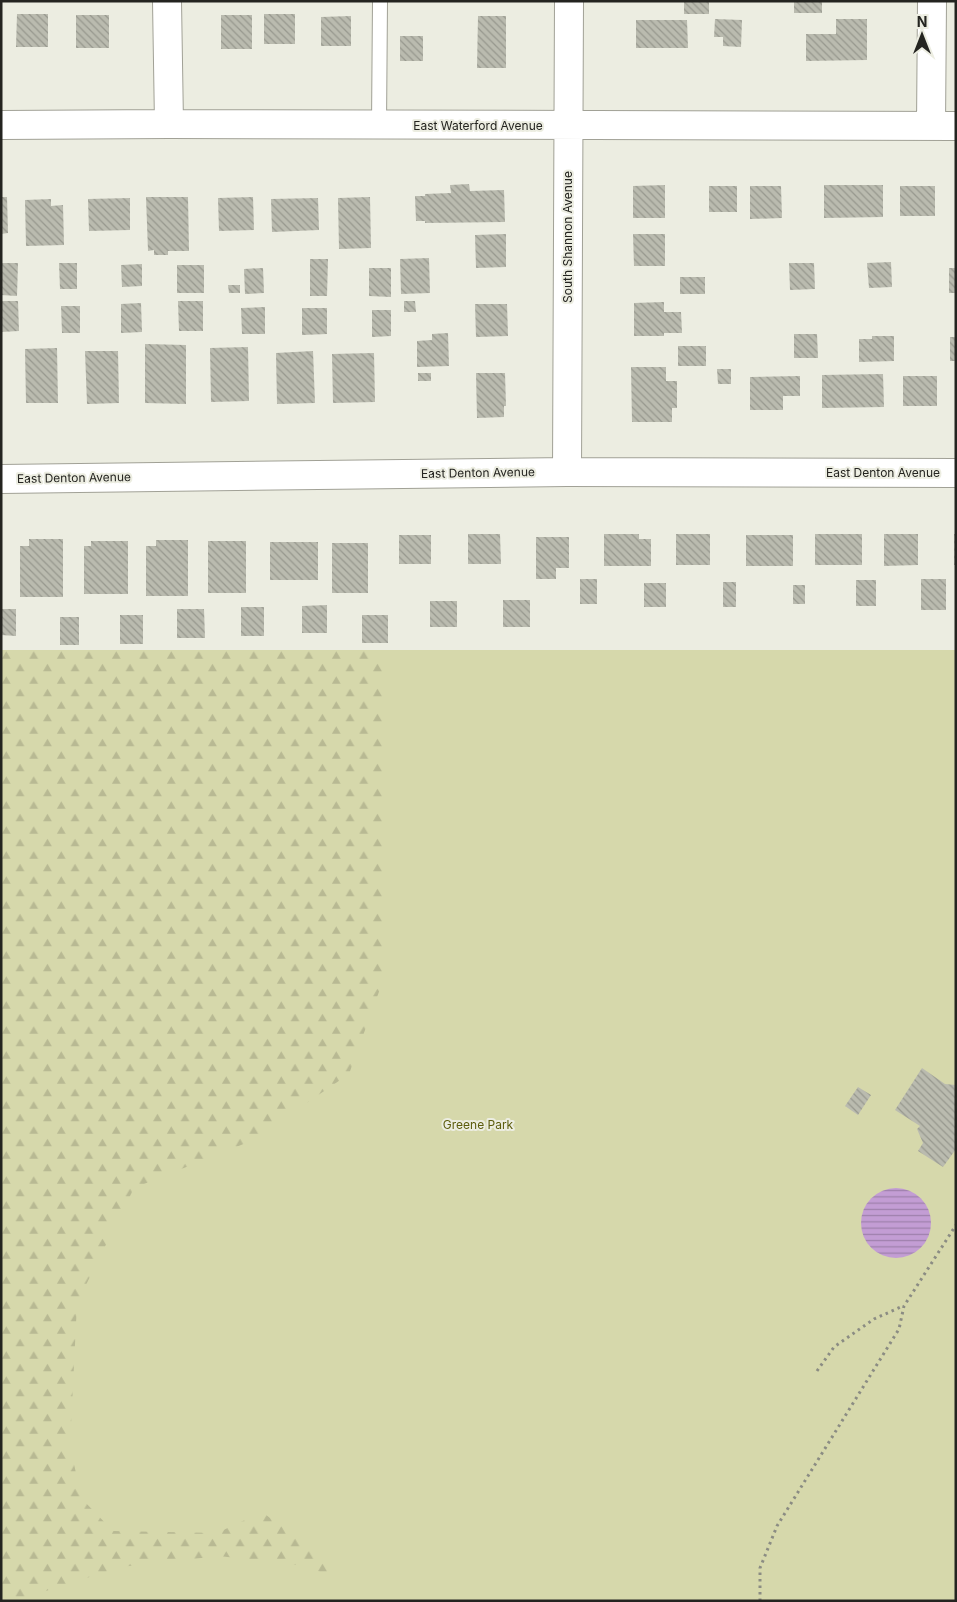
<svg xmlns="http://www.w3.org/2000/svg" width="957" height="1602" font-family="Inter,sans-serif">
<defs>
<pattern id="forest-firs" width="22" height="20" patternUnits="userSpaceOnUse" patternTransform="scale(1.25)"><rect width="22" height="20" fill="#d6d8ab"/><path d="M5 1l3.5 6h-7zM16 11l3.5 6h-7z" fill="#b8b993"/></pattern>
<pattern id="water-rules" width="6" height="5" patternUnits="userSpaceOnUse" patternTransform="scale(1.25)"><rect width="6" height="5" fill="#c39dd4"/><path d="M0 2.5h6" fill="none" stroke="#9e80ac"/></pattern>
<pattern id="building-back-hatch" width="6" height="6" patternUnits="userSpaceOnUse" patternTransform="scale(1.25)"><rect width="6" height="6" fill="#babbaf"/><path d="M-1 5l2 2M0 0l6 6M5-1l2 2" fill="none" stroke="#97988e"/></pattern>
</defs>
<rect width="100%" height="100%" fill="#ecede1"/>
<path fill="#d6d8ab" d="M 1,650 L 956,650 L 956,1601 L 1,1601 Z"/>
<path fill="url(#forest-firs)" d="M 1,650 L 384,650 L 384,978 L 349,1074 L 251,1141 L 134,1188 L 77,1303 L 70,1447 L 82,1499 L 113,1531 L 217,1533 L 262,1512 L 326,1559 L 343,1569 L 334,1576 L 297,1565 L 219,1556 L 121,1567 L 27,1597 L 24,1601 L 1,1601 Z"/>
<path fill="url(#water-rules)" d="M861 1223a35 35 0 1 1 70 0a35 35 0 1 1-70 0Z"/>
<path fill="url(#building-back-hatch)" d="M 684,1 L 709,1 L 709,14 L 684,14 Z
M 794,1 L 822,1 L 822,13 L 794,13 Z
M 17,14 L 48,14 L 48,47 L 16,47 Z
M 264,14 L 295,14 L 295,44 L 264,44 Z
M 76,15 L 109,15 L 109,48 L 76,48 Z
M 221,15 L 252,15 L 252,49 L 221,49 Z
M 351,16 L 351,46 L 321,46 L 321,17 Z
M 478,16 L 506,16 L 506,68 L 477,68 Z
M 715,19 L 742,20 L 741,47 L 723,46 L 723,37 L 714,37 Z
M 836,19 L 867,19 L 867,60 L 806,61 L 806,34 L 836,34 Z
M 636,20 L 687,20 L 688,48 L 636,48 Z
M 400,36 L 423,36 L 423,61 L 400,61 Z
M 469,184 L 470,191 L 504,190 L 505,222 L 425,223 L 425,221 L 416,221 L 415,196 L 425,196 L 425,194 L 451,193 L 450,185 Z
M 665,185 L 665,218 L 633,218 L 633,186 Z
M 824,185 L 883,185 L 883,217 L 824,218 Z
M 709,186 L 737,186 L 737,212 L 709,212 Z
M 750,186 L 781,186 L 782,218 L 750,219 Z
M 900,186 L 935,186 L 935,216 L 900,216 Z
M 1,197 L 7,197 L 8,233 L 1,234 Z
M 146,197 L 188,197 L 189,251 L 168,251 L 168,255 L 154,255 L 154,250 L 148,251 Z
M 253,197 L 254,230 L 219,231 L 218,198 Z
M 370,197 L 371,248 L 339,249 L 338,198 Z
M 130,198 L 130,230 L 89,231 L 88,199 Z
M 318,198 L 319,230 L 272,232 L 271,199 Z
M 51,199 L 51,206 L 63,205 L 64,245 L 26,246 L 25,200 Z
M 506,234 L 506,267 L 476,268 L 475,235 Z
M 633,234 L 665,234 L 665,266 L 634,266 Z
M 429,258 L 430,293 L 401,294 L 400,259 Z
M 310,259 L 328,259 L 327,296 L 310,296 Z
M 891,262 L 892,287 L 869,288 L 867,263 Z
M 1,263 L 18,263 L 17,296 L 1,295 Z
M 59,263 L 77,263 L 77,289 L 60,289 Z
M 789,263 L 814,263 L 815,289 L 790,290 Z
M 142,264 L 142,286 L 122,287 L 121,265 Z
M 177,265 L 204,265 L 204,293 L 177,293 Z
M 263,268 L 264,293 L 245,294 L 244,269 Z
M 369,268 L 391,268 L 391,297 L 369,296 Z
M 949,268 L 956,268 L 956,293 L 949,293 Z
M 680,277 L 705,277 L 705,294 L 680,294 Z
M 228,285 L 240,285 L 240,293 L 229,293 Z
M 1,301 L 18,301 L 19,331 L 1,332 Z
M 178,301 L 203,301 L 203,331 L 179,331 Z
M 404,301 L 415,301 L 416,312 L 404,312 Z
M 664,302 L 664,312 L 681,312 L 682,333 L 664,333 L 664,336 L 634,336 L 634,303 Z
M 141,303 L 142,332 L 121,333 L 121,304 Z
M 475,304 L 507,304 L 508,336 L 476,337 Z
M 61,306 L 80,306 L 80,333 L 62,333 Z
M 265,307 L 265,334 L 242,334 L 241,308 Z
M 302,308 L 327,308 L 327,334 L 302,335 Z
M 372,310 L 391,310 L 391,336 L 372,337 Z
M 448,333 L 449,366 L 417,367 L 417,341 L 432,340 L 432,334 Z
M 794,334 L 817,334 L 818,358 L 794,358 Z
M 872,336 L 894,336 L 894,361 L 859,362 L 859,339 L 872,339 Z
M 950,337 L 956,337 L 956,361 L 950,361 Z
M 145,344 L 186,345 L 186,404 L 145,403 Z
M 678,346 L 706,346 L 706,366 L 678,366 Z
M 248,347 L 249,401 L 211,402 L 210,348 Z
M 57,348 L 58,403 L 26,403 L 25,349 Z
M 85,351 L 118,351 L 119,403 L 87,404 Z
M 313,351 L 315,403 L 277,404 L 276,353 Z
M 374,353 L 375,402 L 333,403 L 332,354 Z
M 631,367 L 666,367 L 666,381 L 677,381 L 677,408 L 672,408 L 672,422 L 632,422 Z
M 717,369 L 731,369 L 731,384 L 718,384 Z
M 418,373 L 431,373 L 431,381 L 418,381 Z
M 476,373 L 505,373 L 506,406 L 504,406 L 504,417 L 477,418 Z
M 883,374 L 884,407 L 822,408 L 822,375 Z
M 800,376 L 800,396 L 783,396 L 783,410 L 750,410 L 750,377 Z
M 903,376 L 937,376 L 937,406 L 903,406 Z
M 468,534 L 500,534 L 501,564 L 468,564 Z
M 604,534 L 639,534 L 639,539 L 651,539 L 651,566 L 604,566 Z
M 676,534 L 710,534 L 710,565 L 676,565 Z
M 815,534 L 862,534 L 862,565 L 815,565 Z
M 884,534 L 918,534 L 918,565 L 884,566 Z
M 954,534 L 956,534 L 956,565 L 954,565 Z
M 399,535 L 431,535 L 431,564 L 399,564 Z
M 746,535 L 793,535 L 793,566 L 746,566 Z
M 536,537 L 569,537 L 569,568 L 556,568 L 556,579 L 536,579 Z
M 29,539 L 63,539 L 63,597 L 20,597 L 20,546 L 29,546 Z
M 156,540 L 188,540 L 188,596 L 146,596 L 146,546 L 156,546 Z
M 91,541 L 128,541 L 128,594 L 84,594 L 84,546 L 91,546 Z
M 208,541 L 246,541 L 246,593 L 208,593 Z
M 270,542 L 318,542 L 318,580 L 270,580 Z
M 332,543 L 368,543 L 368,593 L 332,593 Z
M 580,579 L 597,579 L 597,604 L 580,604 Z
M 921,579 L 946,579 L 946,610 L 921,610 Z
M 856,580 L 876,580 L 876,606 L 856,606 Z
M 723,582 L 736,582 L 736,607 L 723,607 Z
M 644,583 L 666,583 L 666,607 L 644,607 Z
M 793,585 L 805,585 L 805,604 L 793,604 Z
M 503,600 L 530,600 L 530,627 L 503,627 Z
M 430,601 L 457,601 L 457,627 L 430,627 Z
M 327,605 L 327,633 L 302,633 L 302,606 Z
M 241,607 L 264,607 L 264,636 L 241,636 Z
M 1,609 L 16,609 L 16,636 L 1,635 Z
M 177,609 L 204,609 L 205,638 L 177,638 Z
M 120,615 L 143,615 L 143,644 L 120,644 Z
M 362,615 L 388,615 L 388,643 L 362,643 Z
M 60,617 L 79,617 L 79,645 L 60,645 Z
M 922,1068 L 945,1084 L 956,1085 L 956,1149 L 943,1167 L 918,1151 L 923,1143 L 917,1129 L 920,1126 L 895,1110 Z
M 858,1087 L 871,1095 L 858,1115 L 845,1106 Z"/>
<g fill="none" stroke-linecap="round" stroke-linejoin="round">
<defs>
<path id="lane" d="M 379,125 L 380,1"/>
<path id="street" d="M 167,1 L 169,124
M 1,125 L 169,124 L 956,126
M 931,126 L 932,1
M 567,472 L 569,1
M 1,479 L 567,472 L 956,473"/>
</defs>
<use href="#lane" stroke="#a1a196" stroke-width="16"/>
<use href="#street" stroke="#a1a196" stroke-width="30"/>
<path stroke="#8b8c83" stroke-width="3" stroke-dasharray="2.5 4" stroke-linecap="butt" d="M 817,1371 L 834,1347 L 874,1319 L 903,1306
M 760,1601 L 760,1568 L 777,1526 L 899,1329 L 904,1306 L 956,1225"/>
<use href="#lane" stroke="#fff" stroke-width="14"/>
<use href="#street" stroke="#fff" stroke-width="28"/>
</g>
<g text-anchor="middle" stroke-width="4" stroke-linejoin="round" paint-order="stroke">
<g font-size="12" fill="#242420" stroke="#ecede1">
<text x="478" y="130">East Waterford Avenue</text>
<text transform="translate(568 237) rotate(-90)" y="4">South Shannon Avenue</text>
<text transform="translate(478 473) rotate(-1)" y="4">East Denton Avenue</text>
<text x="883" y="477">East Denton Avenue</text>
<text transform="translate(74 478) rotate(-1)" y="4">East Denton Avenue</text>
</g>
<g font-size="12" fill="#5c5c0d" stroke="#ecede1">
<text x="478" y="1129">Greene Park</text>
</g>
</g>
<rect width="957" height="1602" fill="none" stroke="#242420" stroke-width="5"/>
<g transform="translate(922 35)" stroke="#ecede1" stroke-width="4" paint-order="stroke">
<path d="M0-4L9 19L0 12L-9 19Z" fill="#242420"/>
<text y="-8" font-size="14" font-weight="bold" text-anchor="middle" fill="#242420">N</text>
</g>
</svg>
